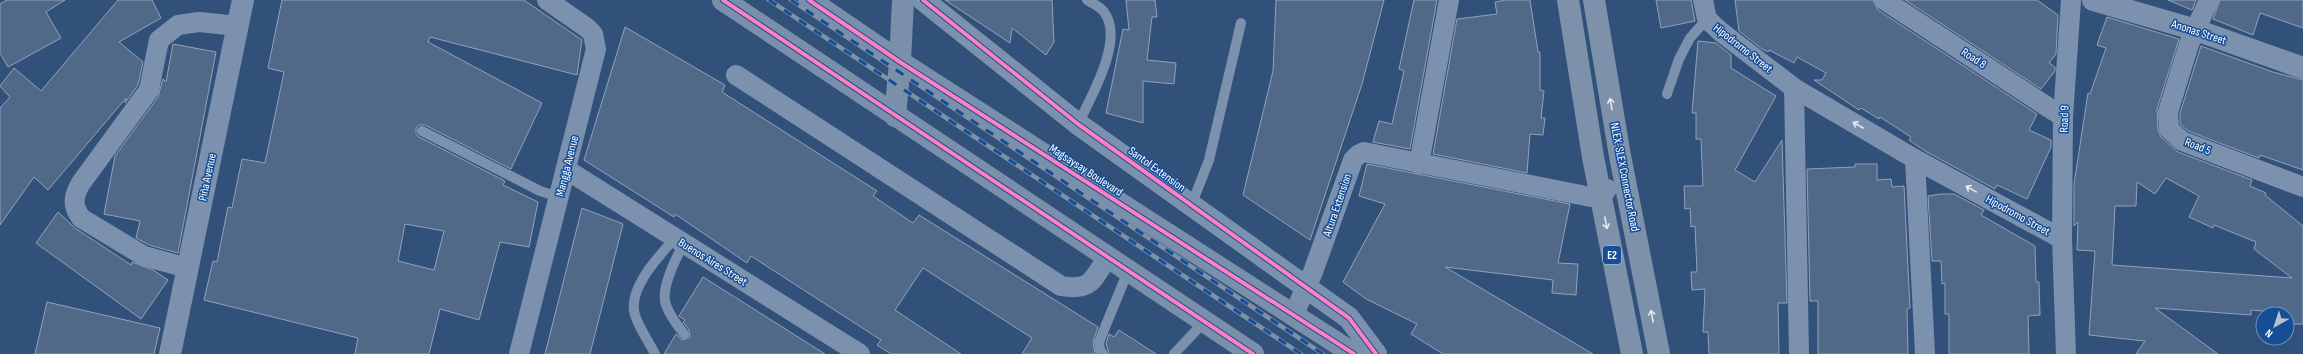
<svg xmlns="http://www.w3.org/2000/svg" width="2303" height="354" font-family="'Sofia Sans Condensed',sans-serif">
<rect width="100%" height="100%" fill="#32517a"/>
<path fill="#506989" stroke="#91a2b9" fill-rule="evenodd" d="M 7,0 L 65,0 L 46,12 L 61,38 L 8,67 L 0,53 L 0,4 Z
M 118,0 L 152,0 L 161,18 L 119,42 L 143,62 L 138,85 L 125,103 L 126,98 L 48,190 L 34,177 L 0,225 L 0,108 L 10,97 L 0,86 L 14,68 L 41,91 Z
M 282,0 L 524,0 L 582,40 L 577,75 L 430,37 L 428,42 L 542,103 L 511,169 L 425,125 L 419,125 L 416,128 L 416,134 L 419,137 L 505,181 L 503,185 L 538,202 L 529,247 L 500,242 L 479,320 L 440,309 L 429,354 L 355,354 L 358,338 L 204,300 L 213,261 L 217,262 L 228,207 L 232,208 L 242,159 L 265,163 L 284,72 L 268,68 ZM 405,224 L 444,231 L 434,270 L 398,261 Z
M 945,0 L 1052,0 L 1054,42 L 1046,55 L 1012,28 L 1010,43 Z
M 1126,0 L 1155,0 L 1157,17 L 1152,17 L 1147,60 L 1176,63 L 1174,84 L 1143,81 L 1143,123 L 1106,113 L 1123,29 L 1129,30 Z
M 1276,0 L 1384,0 L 1362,84 L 1310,240 L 1243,195 L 1273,71 Z
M 1414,0 L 1437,0 L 1410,149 L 1373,142 L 1379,121 L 1392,124 L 1404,71 L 1399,69 Z
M 1506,0 L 1530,0 L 1538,52 L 1540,52 L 1540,90 L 1544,91 L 1541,118 L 1545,118 L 1543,135 L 1530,134 L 1527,173 L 1433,154 L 1457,19 L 1497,14 L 1495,2 Z
M 1656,0 L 1691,0 L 1695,21 L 1661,28 Z
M 1735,0 L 1873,0 L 1878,10 L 2037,114 L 2029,130 L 2051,140 L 2051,147 L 2027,199 L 1997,185 L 1995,189 L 1925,151 L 1909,140 L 1911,137 L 1880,117 L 1879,119 L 1861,108 L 1859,110 L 1814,80 L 1822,80 L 1826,73 L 1797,57 L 1794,63 L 1769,50 L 1768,52 L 1762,49 L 1739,31 Z
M 1905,0 L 2037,0 L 2058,15 L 2056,54 L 2049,63 L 2055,67 L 2055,71 L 2041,89 Z
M 2168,0 L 2196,0 L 2192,10 Z
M 2220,0 L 2303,0 L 2303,28 L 2260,13 L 2253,35 L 2213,19 Z
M 2107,17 L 2179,39 L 2157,109 L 2158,130 L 2161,137 L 2178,152 L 2252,180 L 2250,186 L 2266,193 L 2265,195 L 2303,226 L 2303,324 L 2287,324 L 2287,314 L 2283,313 L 2251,310 L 2251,315 L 2155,308 L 2218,354 L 2136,354 L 2145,341 L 2089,335 L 2095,251 L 2077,250 L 2078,222 L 2074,226 L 2074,184 L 2088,93 L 2090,94 L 2106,48 L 2097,45 ZM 2166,178 L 2199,196 L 2189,217 L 2213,228 L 2214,225 L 2256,242 L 2254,249 L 2292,278 L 2112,265 L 2115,206 L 2136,206 L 2137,182 L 2155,194 Z
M 625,27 L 725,85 L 722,92 L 877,191 L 873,196 L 913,223 L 919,215 L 1098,327 L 1093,342 L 1095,354 L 1022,354 L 1032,338 L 923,268 L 895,310 L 961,354 L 891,354 L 877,345 L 881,340 L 751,256 L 747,263 L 675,214 L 674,217 L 584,160 Z
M 1698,41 L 1716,43 L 1731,55 L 1731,68 L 1776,96 L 1735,170 L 1755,182 L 1782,140 L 1787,303 L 1778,303 L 1779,354 L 1709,354 L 1708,332 L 1703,332 L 1705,289 L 1692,290 L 1691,272 L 1697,272 L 1695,226 L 1691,227 L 1690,208 L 1685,209 L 1684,186 L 1703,186 L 1701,139 L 1696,139 L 1696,113 L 1692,113 Z
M 173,44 L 216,52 L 178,253 L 149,245 L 136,238 L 140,221 L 104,214 L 115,156 L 158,97 L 163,79 L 166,82 Z
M 2201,46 L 2273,72 L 2303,80 L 2303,170 L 2260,155 L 2259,158 L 2188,131 L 2180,124 L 2180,113 Z
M 1367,164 L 1570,204 L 1558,263 L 1578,264 L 1576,295 L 1552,293 L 1553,280 L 1445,267 L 1593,354 L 1443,354 L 1411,334 L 1417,324 L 1366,299 L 1343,282 L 1385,204 L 1359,196 Z
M 1855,164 L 1877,164 L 1877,180 L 1891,179 L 1892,187 L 1904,186 L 1910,308 L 1907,309 L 1908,354 L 1818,354 L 1818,301 L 1810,301 L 1807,169 L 1855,167 Z
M 1941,194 L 1954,194 L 1984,210 L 1981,215 L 2035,246 L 2036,282 L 2039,282 L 2040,315 L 2028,316 L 2029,354 L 1949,354 L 1949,314 L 1945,314 L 1945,283 L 1942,284 L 1941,261 L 1932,261 L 1928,196 Z
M 582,208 L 623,224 L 590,354 L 545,354 Z
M 58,212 L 75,228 L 131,265 L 132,262 L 153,270 L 168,280 L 141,319 L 36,243 Z
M 703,277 L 825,354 L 664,354 L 676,334 L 682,340 L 690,337 L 689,330 L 683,322 L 685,320 L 679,316 Z
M 47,302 L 160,328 L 154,354 L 35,354 Z
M 1119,330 L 1156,354 L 1109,354 L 1106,343 L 1109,334 L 1114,337 Z"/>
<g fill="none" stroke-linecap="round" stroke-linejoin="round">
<path stroke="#7c91ad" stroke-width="10" d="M 1667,94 L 1679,59 L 1690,38 L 1707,19
M 1078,124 C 1091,97 1125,39 1104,12 C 1101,7 1092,3 1087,0
M 422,131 L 540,191 L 559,197
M 1191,206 L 1209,160 L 1241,23
M 684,334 C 677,325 670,316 666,305 C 660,289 676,258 684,243
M 655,354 C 649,342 639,328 635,315 C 627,289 659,256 675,238
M 1103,354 L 1100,350 L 1099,342 L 1128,271
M 1174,354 L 1204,322"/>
<path stroke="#7c91ad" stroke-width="20" d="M 1703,0 L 1707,19 L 1721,32 L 1794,88 L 1915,159 L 2062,239
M 1884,0 L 2063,117
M 2209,0 L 2189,44 L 2168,112 L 2169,129 L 2182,141 L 2303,187
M 736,75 L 1061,286 C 1091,291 1092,281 1107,258
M 1794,88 L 1799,354
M 1915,159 L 1925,354
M 1419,164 L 1449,0
M 567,170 L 860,354
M 188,268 L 144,256 L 81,218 C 72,206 73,196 81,183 L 149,90 L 159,40 L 178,25 L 199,22 L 238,26
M 1293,316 L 1313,272 L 1353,160 L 1358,155 L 1364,152 L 1591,197 L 1602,196 L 1607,189
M 519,354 L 596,49 L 593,34 L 587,28 L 547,0
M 2066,354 L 2062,239 L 2063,117 L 2071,0"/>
<path stroke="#7c91ad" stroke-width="22" d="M 923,0 L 1078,124 L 1349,318 L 1376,354
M 2093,0 L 2196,30 L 2303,68
M 170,354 L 243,0"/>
<path stroke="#7a8faa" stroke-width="22" d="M 723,0 L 1253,354
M 809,0 L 900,62 L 1354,354
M 895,116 L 900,62 L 903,0"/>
<path stroke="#7d91ab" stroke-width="22" d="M 1568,0 L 1593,157 L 1632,354
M 1594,0 L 1620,156 L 1659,354"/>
<defs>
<path id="rail" d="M 769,0 L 1301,354
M 791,0 L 1323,354"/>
</defs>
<use href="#rail" stroke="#7d91ab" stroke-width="4.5"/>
<use href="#rail" stroke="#154d97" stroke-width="3" stroke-dasharray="9" stroke-linecap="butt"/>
<defs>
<path id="cycleway" d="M 723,0 L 1253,354
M 809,0 L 900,62 L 1354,354
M 923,0 L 1078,124 L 1349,318 L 1376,354"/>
</defs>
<use href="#cycleway" stroke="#154d97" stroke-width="6"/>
<use href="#cycleway" stroke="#ff80c0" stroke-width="4"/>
</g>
<defs><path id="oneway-shaft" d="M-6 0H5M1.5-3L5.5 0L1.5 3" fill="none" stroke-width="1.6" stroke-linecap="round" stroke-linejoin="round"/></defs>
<g stroke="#e5e9ee">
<use href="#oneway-shaft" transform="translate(1611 104) rotate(-100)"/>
<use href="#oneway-shaft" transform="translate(1606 223) rotate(79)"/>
<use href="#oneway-shaft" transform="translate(1652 316) rotate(-101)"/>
</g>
<g stroke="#e5e9ef">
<use href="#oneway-shaft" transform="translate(1858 125) rotate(-150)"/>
<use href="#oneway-shaft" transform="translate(1971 189) rotate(-151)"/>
</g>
<g text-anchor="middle" stroke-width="3" stroke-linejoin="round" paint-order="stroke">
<rect fill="#154d97" stroke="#b9cae0" stroke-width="1" x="1603" y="246" width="18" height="18" rx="3"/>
<g font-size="11" font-weight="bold" fill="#fff">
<text x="1612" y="259">E2</text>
</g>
<g font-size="12" fill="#fff" stroke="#154d97">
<text transform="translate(2199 32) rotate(18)" y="4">Anonas Street</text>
<text transform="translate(1743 48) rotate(38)" y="4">Hipodromo Street</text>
<text transform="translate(1974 58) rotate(33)" y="4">Road 8</text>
<text transform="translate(2064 119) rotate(-88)" y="4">Road 9</text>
<text transform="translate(2198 146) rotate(22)" y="4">Road 5</text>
<text transform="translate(567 166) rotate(-76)" y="4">Mangga Avenue</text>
<text transform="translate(1157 169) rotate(36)" y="4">Santol Extension</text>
<text transform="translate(1086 170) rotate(33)" y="4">Magsaysay Boulevard</text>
<text transform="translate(207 177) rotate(-78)" y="4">Piña Avenue</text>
<text transform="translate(1625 177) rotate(79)" y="4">NLEX-SLEX Connector Road</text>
<text transform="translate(1337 205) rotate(-71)" y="4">Altura Extension</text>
<text transform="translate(2018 215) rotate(29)" y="4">Hipodromo Street</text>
<text transform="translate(713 262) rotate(32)" y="4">Buenos Aires Street</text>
</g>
</g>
<g transform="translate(2275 326) rotate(219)"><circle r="19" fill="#154d97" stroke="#7394c1"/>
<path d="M0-3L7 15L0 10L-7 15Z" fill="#b7c2d0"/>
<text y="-6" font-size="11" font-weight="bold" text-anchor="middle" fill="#ffffff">N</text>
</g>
</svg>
